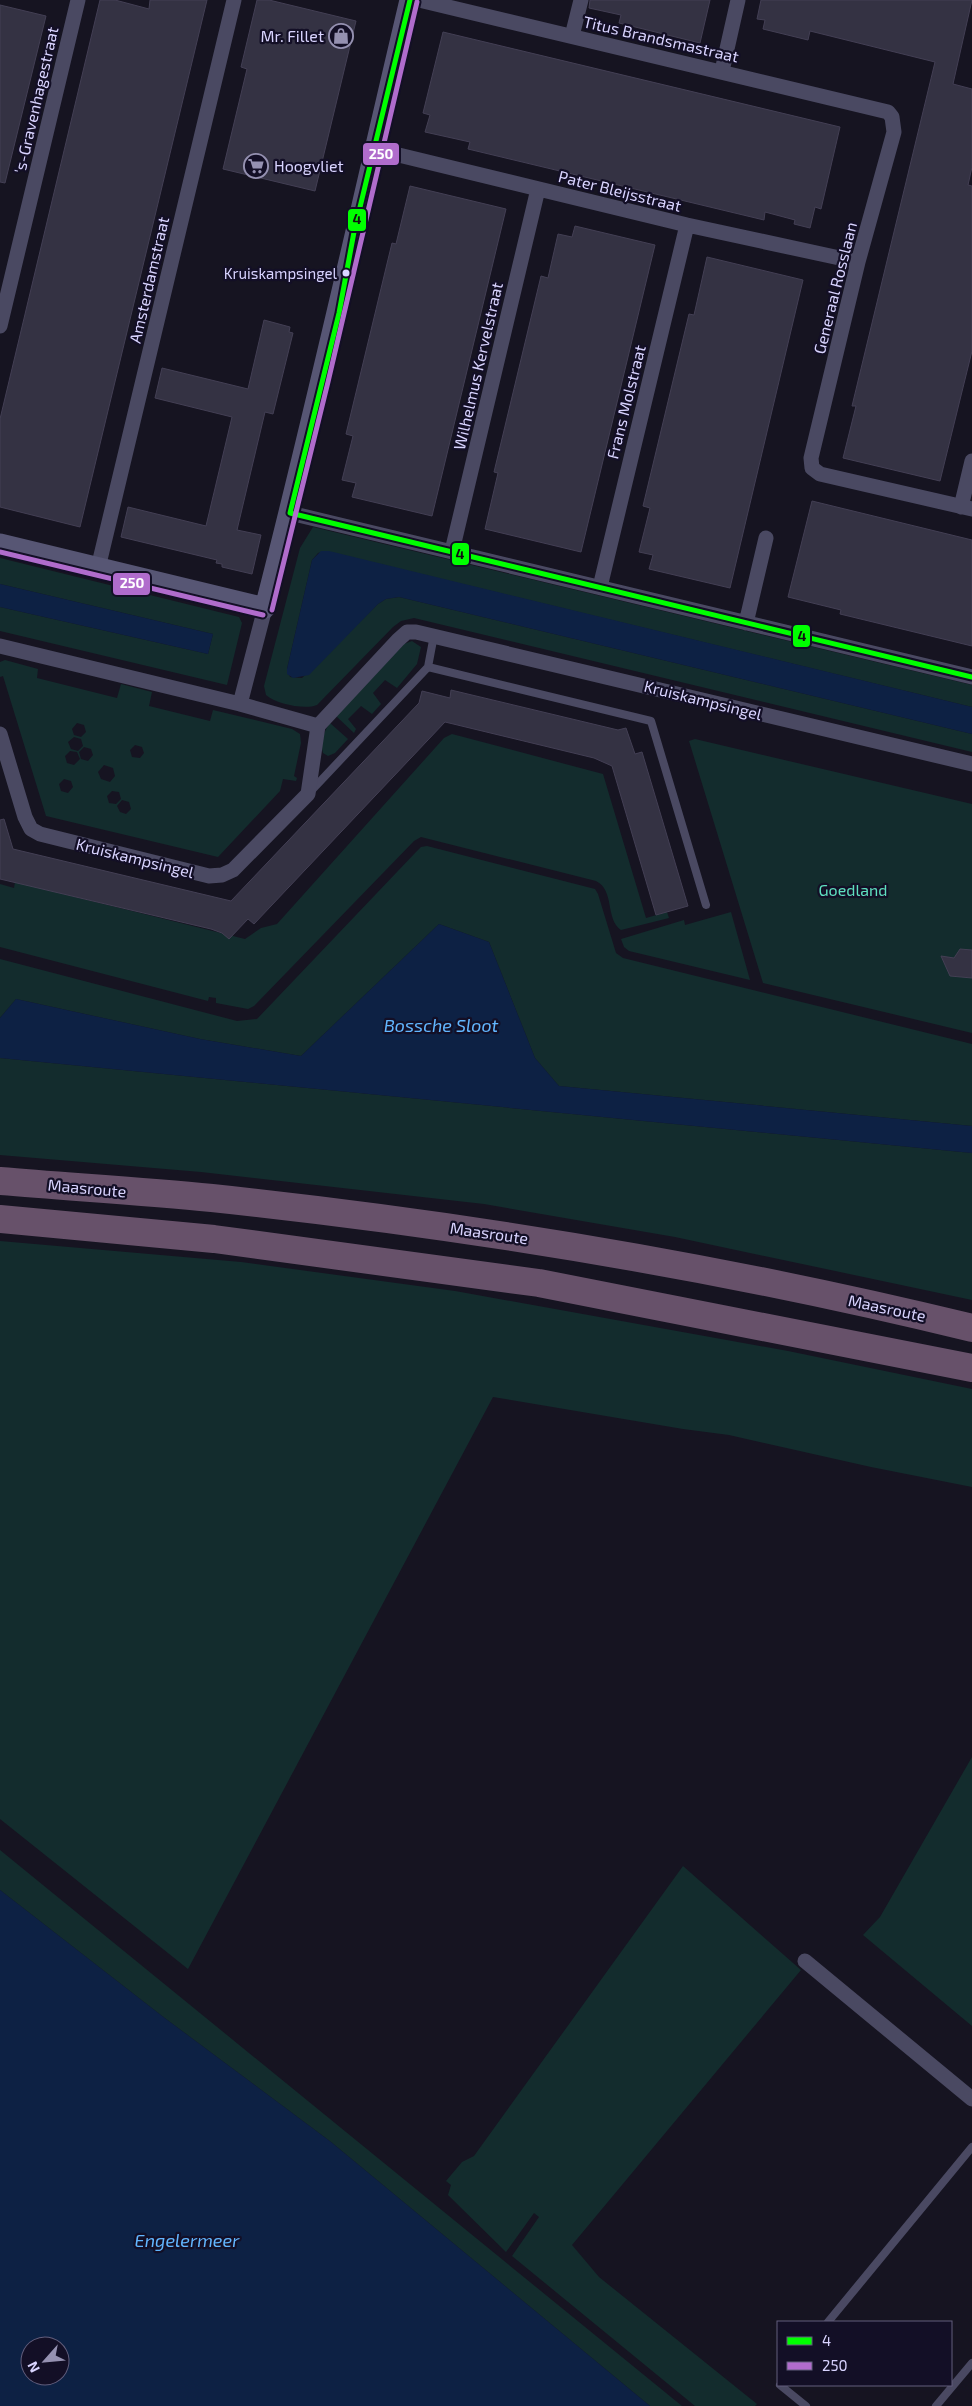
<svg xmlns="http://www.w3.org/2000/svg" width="972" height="2406" font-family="'Exo 2',sans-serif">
<rect width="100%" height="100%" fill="#161421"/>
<path fill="#132c2d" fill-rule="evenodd" d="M 313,527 L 972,685 L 972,707 L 325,551 L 318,553 L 312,560 L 287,669 L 290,677 L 302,678 L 378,604 L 386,599 L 399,597 L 972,734 L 972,752 L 414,618 L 401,621 L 393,627 L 317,705 C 305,710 276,704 266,695 L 264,686 L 300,548 Z
M 0,558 L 239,617 L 242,623 L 227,685 L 0,631 L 0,607 L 208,654 L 213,634 L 0,584 Z
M 412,641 L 421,647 L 417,664 L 397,688 L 385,680 L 373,693 L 381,704 L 372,714 L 361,706 L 348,719 L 356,729 L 354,733 L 336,716 L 404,644 Z
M 5,660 L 38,669 L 37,678 L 117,698 L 121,684 L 152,692 L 149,706 L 210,721 L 213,710 L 292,729 L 300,734 L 301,743 L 294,776 L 297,778 L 296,781 L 283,779 L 280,791 L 218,857 L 46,816 L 3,676 L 0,677 L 0,662 ZM 77,723 L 84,725 L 86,732 L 81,737 L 74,735 L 72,729 ZM 74,737 L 81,739 L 83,746 L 78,751 L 71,749 L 68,742 ZM 135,745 L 142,747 L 144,753 L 140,758 L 132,757 L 130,750 ZM 84,747 L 91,749 L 93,755 L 88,761 L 81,759 L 79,752 ZM 70,751 L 77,752 L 80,759 L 74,765 L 67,763 L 65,756 ZM 104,765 L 113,768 L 115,776 L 110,782 L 101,779 L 98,772 ZM 64,779 L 71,781 L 73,787 L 68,793 L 61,791 L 59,784 ZM 112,791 L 119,792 L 121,799 L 116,804 L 109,803 L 107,796 ZM 122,800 L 129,802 L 131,809 L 126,814 L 120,812 L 117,806 Z
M 330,723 L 348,739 L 335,753 L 328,756 L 323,753 C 320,744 324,730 330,723 Z
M 452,734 L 603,774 L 646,918 L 667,912 L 669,918 L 621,930 C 605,919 615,890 596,881 L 421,837 L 414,841 L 254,1006 L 248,1009 L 216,1003 L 216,998 L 209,997 L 208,1001 L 0,947 L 0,884 L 14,888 L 15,882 L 245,939 L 261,928 L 277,924 L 444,738 Z
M 695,739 L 972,804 L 972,1033 L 763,983 L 689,741 Z
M 427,846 L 595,889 L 598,894 L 616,953 L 623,958 L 972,1044 L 972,1126 L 559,1086 L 535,1058 L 489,942 L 439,924 L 301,1056 L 200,1039 L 16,999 L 0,1018 L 0,959 L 237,1021 L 257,1019 L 416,852 L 421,847 Z
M 731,912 L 750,980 L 629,951 L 624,947 L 621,939 L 684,920 L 685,925 Z
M 0,1058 L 972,1153 L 972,1300 L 675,1237 L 484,1204 L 201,1172 L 0,1155 Z
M 0,1241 L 241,1262 L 455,1291 L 788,1351 L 972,1389 L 972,1487 L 871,1467 L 729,1435 L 683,1429 L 493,1397 L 188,1969 L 0,1819 Z
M 972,1757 L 972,2026 L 863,1935 L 880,1917 Z
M 0,1850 L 682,2406 L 650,2406 L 331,2142 L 162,2016 L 0,1890 Z
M 683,1866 L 801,1970 L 572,2245 L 599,2277 L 757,2404 L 755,2406 L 695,2406 L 512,2256 L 539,2217 L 534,2213 L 506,2252 L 448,2195 L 451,2185 L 446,2181 L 462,2162 L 474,2156 Z"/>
<path fill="#0d2144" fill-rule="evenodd" d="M 321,551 L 329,551 L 972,707 L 972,734 L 399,597 L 386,599 L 378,604 L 309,675 L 293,678 L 287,674 L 287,669 L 312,560 Z
M 0,584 L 213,634 L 208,654 L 0,607 Z
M 439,924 L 489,942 L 535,1058 L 559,1086 L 972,1126 L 972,1153 L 0,1058 L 0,1018 L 16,999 L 200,1039 L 301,1056 Z
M 0,1890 L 162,2016 L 331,2142 L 650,2406 L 0,2406 ZM 30,2346 L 60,2346 L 60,2376 L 30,2376 Z"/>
<path fill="#343243" stroke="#433f54" d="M 100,0 L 115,0 L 149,9 L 150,0 L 207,0 L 80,527 L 0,507 L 0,419 Z
M 257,0 L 269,0 L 356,21 L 315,191 L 223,169 L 247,69 L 241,67 Z
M 590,0 L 710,0 L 700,43 L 619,23 L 621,15 L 589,8 Z
M 761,0 L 972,0 L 953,84 L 972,89 L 972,167 L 968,185 L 972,186 L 972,351 L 940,481 L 843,458 L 856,406 L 852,406 L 935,62 L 810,31 L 808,40 L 763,29 L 765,20 L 757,19 Z
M 0,5 L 46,16 L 5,183 L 0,182 Z
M 443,32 L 840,127 L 821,209 L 815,207 L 810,228 L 794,224 L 795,220 L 765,212 L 764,220 L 468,149 L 470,142 L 425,132 L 430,115 L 423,113 Z
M 410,186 L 506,209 L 432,516 L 352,497 L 356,483 L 342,480 L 353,436 L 346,434 L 392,243 L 396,244 Z
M 575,226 L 655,245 L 581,552 L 485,529 L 498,473 L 494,472 L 541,276 L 548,278 L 558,234 L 572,237 Z
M 707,257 L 803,280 L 730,588 L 649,569 L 653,555 L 639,552 L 650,508 L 643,506 L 689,314 L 694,315 Z
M 264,320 L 290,327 L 289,332 L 293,333 L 273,414 L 265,412 L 237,530 L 261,535 L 252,574 L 222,567 L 222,564 L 216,563 L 217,560 L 121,537 L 128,507 L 206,526 L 232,417 L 155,398 L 162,368 L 248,389 Z
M 812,501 L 972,540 L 972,646 L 840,614 L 841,610 L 788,597 Z
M 451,690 L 618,730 L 626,728 L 635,754 L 642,752 L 688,906 L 656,915 L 612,766 L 594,758 L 445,722 L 254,924 L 248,919 L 229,939 L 222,933 L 211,929 L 0,879 L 0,820 L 4,819 L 13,849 L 231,901 L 419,703 L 422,691 L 450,698 Z
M 960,949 L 972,950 L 972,978 L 950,976 L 941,956 L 954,958 Z"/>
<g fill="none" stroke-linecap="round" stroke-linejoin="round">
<path stroke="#4a4962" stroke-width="8" d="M 428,667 L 651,721 L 706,905
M 311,791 L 428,667 L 434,635
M 828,2322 L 972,2147
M 780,2385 L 806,2406
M 936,2406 L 972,2363"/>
<path stroke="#4a4962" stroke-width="15" d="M 419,0 L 888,112 L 892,117 L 894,132 L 858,262 L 811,458 L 812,468 L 820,474 L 972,509
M 572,36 L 581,0
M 722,71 L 738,0
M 374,149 L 687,225 L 858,262
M 0,326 L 78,0
M 961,507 L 972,461
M 290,513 L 972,677
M 452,551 L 538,189
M 98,568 L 234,0
M 600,587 L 687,225
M 746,623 L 766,538
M 0,646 L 240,704 L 318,726 L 398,640 L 407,632 L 416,632 L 972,764
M 240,704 L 265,608
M 0,734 L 25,817 L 31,829 L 40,834 L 209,876 L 222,875 L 233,870 L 308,794 L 318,726
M 805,1961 L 972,2099"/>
<path stroke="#575674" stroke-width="21" d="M 0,544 L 265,608 C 317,406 362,203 410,0"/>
<path stroke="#67516a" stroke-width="28" d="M 0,1181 C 71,1187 142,1191 212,1198 C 468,1225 722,1267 972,1328
M 0,1219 L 214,1239 L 539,1283 L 972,1368"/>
<defs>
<path id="bus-1" d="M 290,513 L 972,677
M 290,513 L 339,313 L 354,232 L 410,0"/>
<path id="bus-2" d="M 0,552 L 263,615
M 272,610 L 328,382 L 417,2"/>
</defs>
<use href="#bus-1" stroke="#130f26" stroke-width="9"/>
<use href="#bus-2" stroke="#130f26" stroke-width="9"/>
<use href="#bus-1" stroke="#0f0" stroke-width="5"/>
<use href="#bus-2" stroke="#b06ccc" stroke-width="5"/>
</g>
<defs>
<symbol id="shop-ring" viewBox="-11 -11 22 22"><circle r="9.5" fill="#130f26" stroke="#9591b1" stroke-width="1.5"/><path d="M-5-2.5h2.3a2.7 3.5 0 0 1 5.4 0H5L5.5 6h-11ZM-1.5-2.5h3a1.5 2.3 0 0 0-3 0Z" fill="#9591b1"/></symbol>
<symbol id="supermarket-ring" viewBox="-11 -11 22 22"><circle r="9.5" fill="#130f26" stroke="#9591b1" stroke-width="1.5"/><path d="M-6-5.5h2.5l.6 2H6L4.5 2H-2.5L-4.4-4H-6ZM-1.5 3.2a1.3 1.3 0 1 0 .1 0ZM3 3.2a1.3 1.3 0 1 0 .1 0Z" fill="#9591b1"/></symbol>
</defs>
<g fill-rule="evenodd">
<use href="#shop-ring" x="327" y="22" width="28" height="28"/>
<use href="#supermarket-ring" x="242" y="152" width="28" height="28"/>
</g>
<circle fill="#d9d4ff" stroke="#130f26" stroke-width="2" cx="346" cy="273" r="4.5"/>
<g text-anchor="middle" stroke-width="4.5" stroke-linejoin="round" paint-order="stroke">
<g font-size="15" fill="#d9d4ff" stroke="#130f26" text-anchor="end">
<text x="337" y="279">Kruiskampsingel</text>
</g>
<g font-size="16" fill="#d9d4ff" stroke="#130f26" text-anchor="end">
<text x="324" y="42">Mr. Fillet</text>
<text x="274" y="172" text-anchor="start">Hoogvliet</text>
</g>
<g font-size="16" fill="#d9d4ff" stroke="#130f26">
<text transform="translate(661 39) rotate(13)" y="6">Titus Brandsmastraat</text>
<text transform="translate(36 100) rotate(-77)" y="6">'s-Gravenhagestraat</text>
<text transform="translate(620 191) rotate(14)" y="6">Pater Bleijsstraat</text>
<text transform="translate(149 280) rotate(-77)" y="6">Amsterdamstraat</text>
<text transform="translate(835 288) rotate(-76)" y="6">Generaal Rosslaan</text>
<text transform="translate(478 366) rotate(-77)" y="6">Wilhelmus Kervelstraat</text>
<text transform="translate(626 402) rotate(-76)" y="6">Frans Molstraat</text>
<text transform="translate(703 700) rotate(14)" y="6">Kruiskampsingel</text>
<text transform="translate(135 858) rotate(14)" y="6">Kruiskampsingel</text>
<text transform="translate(87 1188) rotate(5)" y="6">Maasroute</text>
<text transform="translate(489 1233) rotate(8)" y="6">Maasroute</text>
<text transform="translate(887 1308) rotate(12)" y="6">Maasroute</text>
</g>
<g font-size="16" fill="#5fe0c0" stroke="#130f26">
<text x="853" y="896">Goedland</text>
</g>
<g font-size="18" font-style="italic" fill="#62b6ff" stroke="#130f26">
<text x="441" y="1032">Bossche Sloot</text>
<text x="187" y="2247">Engelermeer</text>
</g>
</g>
<g stroke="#130f26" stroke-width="2">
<rect x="362" y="142" width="38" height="24" rx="5" fill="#b06ccc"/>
<rect x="347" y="208" width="20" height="24" rx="5" fill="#0f0"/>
<rect x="451" y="542" width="19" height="24" rx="5" fill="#0f0"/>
<rect x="112" y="572" width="39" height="24" rx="5" fill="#b06ccc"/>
<rect x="792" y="624" width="19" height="24" rx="5" fill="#0f0"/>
</g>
<g font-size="14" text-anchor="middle" font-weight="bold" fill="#fff">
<text x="381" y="159">250</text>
<text x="132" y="588">250</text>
</g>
<g font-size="14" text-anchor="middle" font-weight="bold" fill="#111">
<text x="357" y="224">4</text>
<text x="460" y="559">4</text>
<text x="802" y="641">4</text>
</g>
<rect x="777" y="2321" width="175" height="65" fill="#130f26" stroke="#625e7d"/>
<rect x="787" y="2337" width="25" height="8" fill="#00ff00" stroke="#625e7d"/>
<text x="822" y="2346" font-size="15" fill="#d9d4ff">4</text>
<rect x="787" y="2362" width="25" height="8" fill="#b06ccc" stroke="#625e7d"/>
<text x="822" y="2371" font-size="15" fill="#d9d4ff">250</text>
<g transform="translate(45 2361) rotate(243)"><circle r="24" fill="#130f26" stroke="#625e7d"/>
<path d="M0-4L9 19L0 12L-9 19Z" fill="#9591b1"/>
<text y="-8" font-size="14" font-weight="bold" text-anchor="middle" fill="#d9d4ff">N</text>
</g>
</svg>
